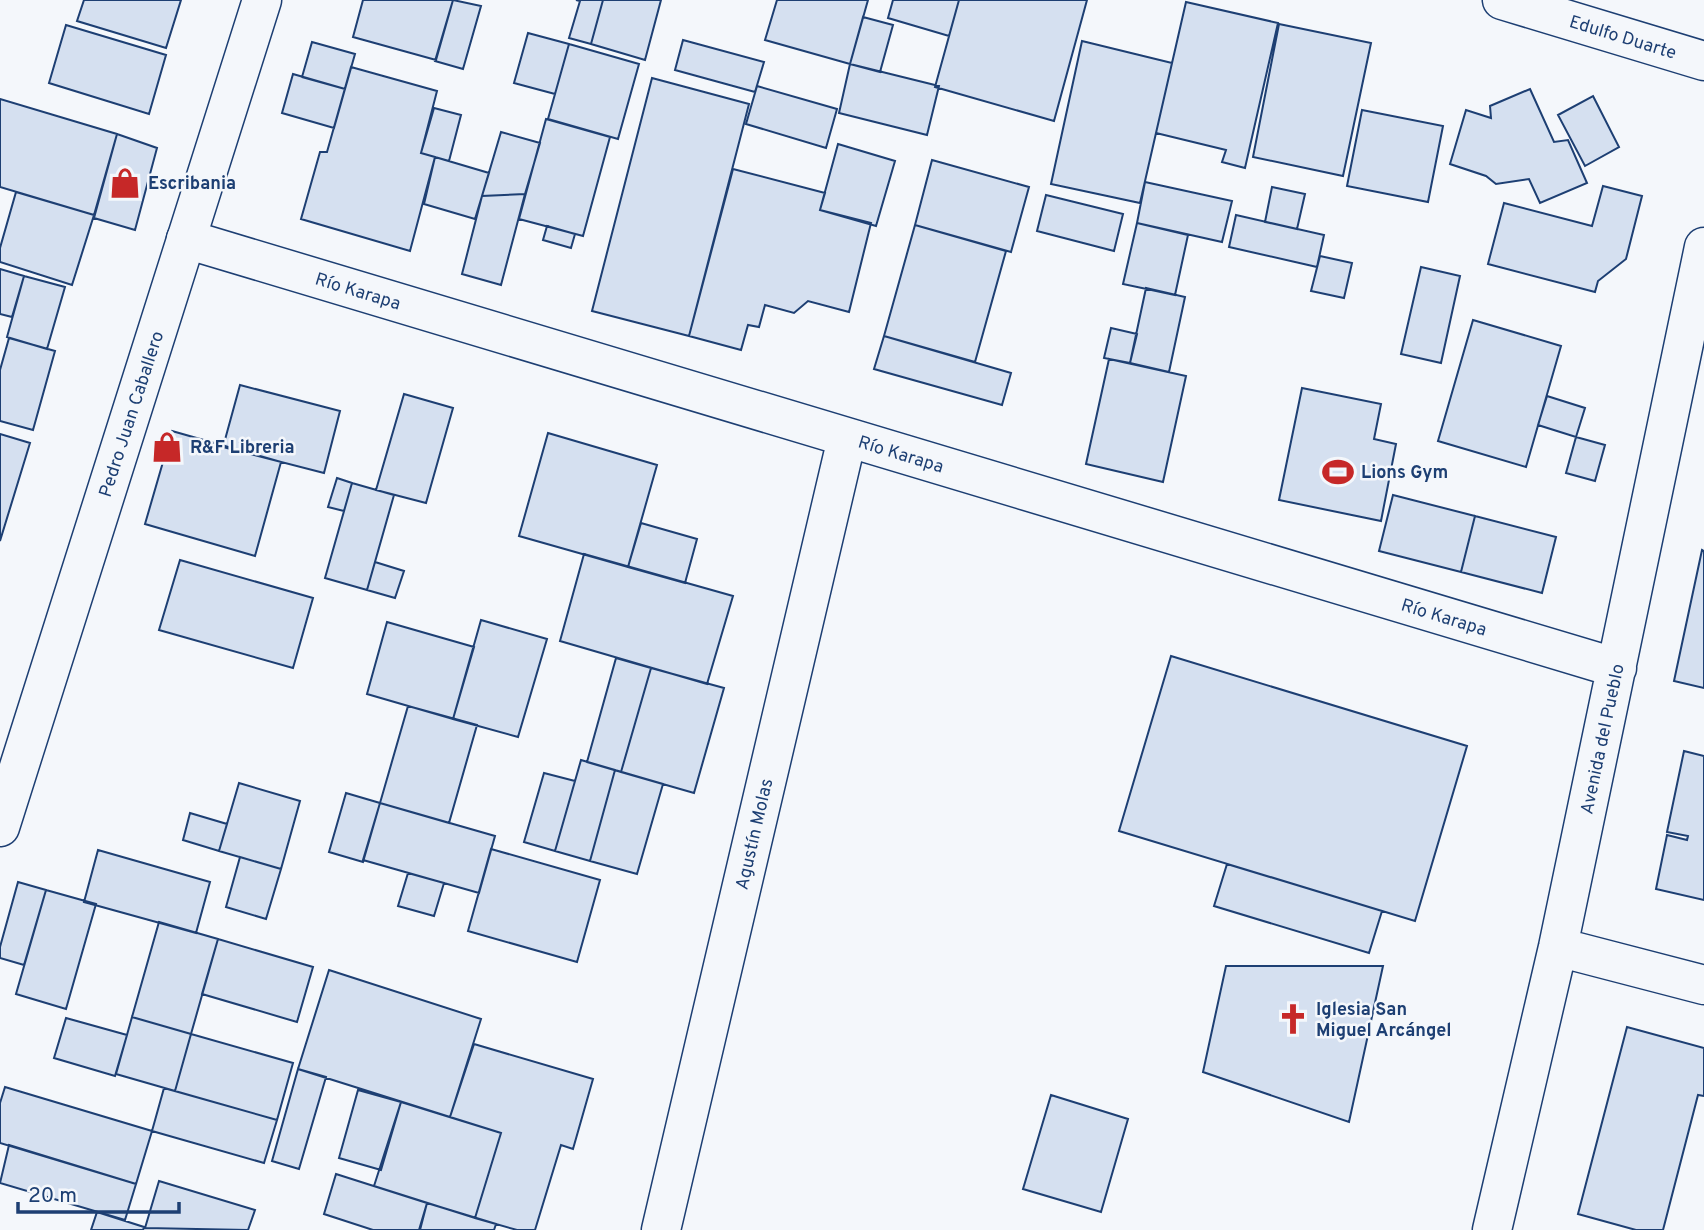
<svg xmlns="http://www.w3.org/2000/svg" width="1704" height="1230" font-family="Overpass,sans-serif">
<rect width="100%" height="100%" fill="#f4f7fb"/>
<path fill="#d5e0f0" stroke="#1d3f73" stroke-width="2" d="M 84,0 L 181,0 L 166,48 L 77,21 Z
M 363,0 L 453,0 L 436,60 L 353,37 Z
M 453,0 L 481,6 L 463,69 L 435,61 Z
M 576,0 L 603,0 L 591,44 L 569,38 L 580,1 Z
M 603,0 L 661,0 L 645,60 L 591,44 Z
M 777,0 L 868,0 L 850,64 L 765,40 Z
M 893,0 L 959,0 L 949,36 L 888,18 Z
M 959,0 L 1087,0 L 1054,121 L 935,87 Z
M 1186,2 L 1278,23 L 1245,168 L 1222,162 L 1226,150 L 1156,133 Z
M 863,17 L 893,25 L 880,72 L 850,64 Z
M 1279,24 L 1371,43 L 1343,176 L 1253,157 Z
M 66,25 L 166,55 L 149,114 L 49,83 Z
M 528,33 L 569,44 L 555,94 L 514,83 Z
M 683,40 L 764,62 L 755,92 L 675,70 Z
M 1082,41 L 1172,63 L 1140,203 L 1051,184 Z
M 312,42 L 355,54 L 345,89 L 302,77 Z
M 569,44 L 639,64 L 618,139 L 548,119 Z
M 850,64 L 939,86 L 927,135 L 839,113 Z
M 351,67 L 437,91 L 421,153 L 435,157 L 410,251 L 301,219 L 320,152 L 327,152 Z
M 293,74 L 345,89 L 334,128 L 282,113 Z
M 652,78 L 749,104 L 689,336 L 592,311 Z
M 757,86 L 837,109 L 826,148 L 746,124 Z
M 1530,89 L 1554,142 L 1568,140 L 1587,183 L 1540,203 L 1529,179 L 1496,184 L 1486,176 L 1450,164 L 1466,110 L 1491,118 L 1490,106 Z
M 1593,96 L 1619,147 L 1585,166 L 1558,115 Z
M 0,99 L 117,134 L 94,215 L 0,187 Z
M 434,108 L 461,115 L 449,161 L 421,153 Z
M 1362,110 L 1443,126 L 1428,202 L 1347,186 Z
M 546,119 L 610,137 L 583,236 L 519,219 Z
M 501,132 L 540,143 L 525,194 L 482,196 Z
M 117,134 L 157,148 L 135,230 L 94,218 Z
M 838,144 L 895,161 L 876,226 L 820,210 Z
M 435,157 L 489,173 L 475,219 L 424,204 Z
M 932,160 L 1029,187 L 1011,252 L 915,225 Z
M 733,169 L 825,193 L 820,210 L 871,223 L 849,312 L 808,301 L 794,313 L 765,305 L 759,327 L 748,325 L 741,350 L 689,336 Z
M 1145,182 L 1232,201 L 1222,242 L 1137,223 Z
M 1603,186 L 1642,196 L 1626,259 L 1598,281 L 1595,292 L 1488,264 L 1504,203 L 1592,226 Z
M 1272,187 L 1305,194 L 1297,229 L 1265,222 Z
M 16,192 L 94,215 L 72,285 L 0,262 L 0,248 Z
M 525,194 L 501,285 L 462,274 L 482,196 Z
M 1046,195 L 1123,214 L 1114,251 L 1037,231 Z
M 1236,215 L 1324,235 L 1317,267 L 1229,247 Z
M 1137,223 L 1188,235 L 1175,295 L 1123,284 Z
M 915,225 L 1006,251 L 975,362 L 884,336 Z
M 547,226 L 575,234 L 571,248 L 543,240 Z
M 1320,256 L 1352,263 L 1344,298 L 1311,291 Z
M 1421,267 L 1460,276 L 1441,363 L 1401,354 Z
M 0,269 L 24,276 L 12,317 L 0,314 Z
M 24,276 L 65,287 L 47,349 L 7,337 Z
M 1146,288 L 1185,297 L 1169,372 L 1130,363 Z
M 1473,320 L 1561,346 L 1526,467 L 1438,441 Z
M 1111,328 L 1137,334 L 1130,363 L 1104,358 Z
M 884,336 L 1011,373 L 1002,405 L 874,369 Z
M 9,338 L 55,351 L 33,430 L 0,421 L 0,370 Z
M 1109,359 L 1186,376 L 1163,482 L 1086,464 Z
M 240,385 L 340,411 L 324,473 L 223,447 Z
M 1302,388 L 1381,404 L 1374,439 L 1396,444 L 1381,521 L 1279,500 Z
M 404,394 L 453,408 L 426,503 L 376,490 Z
M 1547,396 L 1585,408 L 1576,437 L 1538,425 Z
M 172,431 L 281,462 L 255,556 L 145,524 Z
M 548,433 L 657,465 L 628,567 L 519,536 Z
M 0,434 L 30,443 L 0,541 Z
M 1576,437 L 1605,445 L 1595,481 L 1566,473 Z
M 337,478 L 352,483 L 344,511 L 328,507 Z
M 352,483 L 394,495 L 367,590 L 325,578 Z
M 1393,495 L 1475,516 L 1461,572 L 1379,551 Z
M 1475,516 L 1556,537 L 1542,593 L 1461,572 Z
M 641,523 L 697,539 L 685,583 L 628,567 Z
M 1702,550 L 1704,551 L 1704,688 L 1674,681 Z
M 584,554 L 733,596 L 707,684 L 560,641 Z
M 180,560 L 313,598 L 293,668 L 159,630 Z
M 375,562 L 404,571 L 395,598 L 367,590 Z
M 481,620 L 547,639 L 518,737 L 453,719 Z
M 387,622 L 474,647 L 453,719 L 367,694 Z
M 1171,656 L 1467,746 L 1415,921 L 1119,831 Z
M 616,658 L 651,668 L 621,772 L 587,762 Z
M 651,668 L 724,688 L 694,793 L 621,772 Z
M 408,706 L 477,725 L 449,823 L 380,803 Z
M 1684,751 L 1704,756 L 1704,900 L 1656,889 L 1667,835 L 1687,840 L 1688,836 L 1667,832 Z
M 581,760 L 615,770 L 590,861 L 555,851 Z
M 615,770 L 663,784 L 637,874 L 590,861 Z
M 544,773 L 575,781 L 555,851 L 524,842 Z
M 239,783 L 300,801 L 281,869 L 219,851 Z
M 346,793 L 380,803 L 363,862 L 329,852 Z
M 380,803 L 495,836 L 479,893 L 363,860 Z
M 190,813 L 227,824 L 219,851 L 183,840 Z
M 491,849 L 600,880 L 577,962 L 468,931 Z
M 98,850 L 210,882 L 196,933 L 84,902 Z
M 240,857 L 281,869 L 266,919 L 226,907 Z
M 1227,864 L 1382,911 L 1369,953 L 1214,906 Z
M 408,873 L 444,883 L 434,916 L 398,906 Z
M 18,882 L 46,890 L 24,965 L 0,958 L 0,947 Z
M 46,890 L 96,904 L 66,1009 L 16,994 Z
M 159,922 L 218,939 L 191,1034 L 132,1017 Z
M 218,939 L 313,967 L 297,1022 L 202,994 Z
M 1226,966 L 1383,966 L 1349,1122 L 1203,1072 Z
M 329,970 L 481,1019 L 450,1117 L 298,1069 Z
M 132,1017 L 191,1034 L 175,1091 L 116,1074 Z
M 66,1018 L 127,1035 L 115,1076 L 54,1058 Z
M 1627,1027 L 1704,1048 L 1704,1096 L 1698,1095 L 1663,1230 L 1636,1230 L 1578,1214 Z
M 191,1034 L 293,1063 L 277,1120 L 175,1091 Z
M 474,1044 L 593,1079 L 573,1149 L 561,1145 L 535,1230 L 517,1230 L 475,1218 L 501,1133 L 450,1117 Z
M 298,1069 L 326,1077 L 299,1169 L 272,1161 Z
M 5,1087 L 152,1131 L 136,1184 L 0,1143 L 0,1103 Z
M 164,1088 L 277,1120 L 264,1163 L 152,1131 Z
M 358,1090 L 401,1102 L 381,1170 L 339,1158 Z
M 1051,1095 L 1128,1119 L 1101,1212 L 1023,1189 Z
M 401,1102 L 501,1133 L 475,1218 L 374,1186 Z
M 9,1145 L 136,1184 L 125,1220 L 0,1183 Z
M 336,1174 L 427,1203 L 419,1230 L 373,1230 L 324,1214 Z
M 159,1181 L 255,1210 L 248,1230 L 145,1228 Z
M 427,1203 L 496,1224 L 494,1230 L 420,1230 Z
M 97,1212 L 144,1227 L 143,1230 L 91,1230 Z"/>
<g fill="none" stroke-linecap="round" stroke-linejoin="round">
<defs>
<path id="street" d="M 1502,0 L 1704,61
M 186,239 L 1617,668
M 1558,947 L 1704,985
M 661,1230 L 847,438
M 1492,1230 L 1558,947 L 1704,247"/>
<path id="secondary" d="M 0,827 L 262,0"/>
</defs>
<use href="#street" stroke="#1d3f73" stroke-width="41"/>
<use href="#secondary" stroke="#1d3f73" stroke-width="41"/>
<use href="#street" stroke="#f4f7fb" stroke-width="38"/>
<use href="#secondary" stroke="#f4f7fb" stroke-width="38"/>
</g>
<defs>
<symbol id="shop-bare" viewBox="-9 -9 18 18"><path d="M-5-2.5h2.3a2.7 3.5 0 0 1 5.4 0H5L5.5 6h-11ZM-1.5-2.5h3a1.5 2.3 0 0 0-3 0Z" fill="#c62828" stroke="#f4f7fb" stroke-width="2.5" paint-order="stroke"/></symbol>
<symbol id="stadium-bare" viewBox="-9 -9 18 18"><path d="M0-5a6.5 5 0 1 0 0 10a6.5 5 0 1 0 0-10ZM-3.5-1.8h7v3.6h-7Z" fill="#c62828" stroke="#f4f7fb" stroke-width="2.5" paint-order="stroke"/></symbol>
<symbol id="church-bare" viewBox="-9 -9 18 18"><path d="M-1.2-6h2.4v3.5h3.3v2.4h-3.3V6h-2.4V-.1h-3.3v-2.4h3.3Z" fill="#c62828" stroke="#f4f7fb" stroke-width="2.5" paint-order="stroke"/></symbol>
</defs>
<g fill-rule="evenodd">
<use href="#shop-bare" x="103" y="161" width="44" height="44"/>
<use href="#shop-bare" x="145" y="425" width="44" height="44"/>
<use href="#stadium-bare" x="1316" y="450" width="44" height="44"/>
<use href="#church-bare" x="1271" y="997" width="44" height="44"/>
</g>
<g text-anchor="middle" stroke-width="5" stroke-linejoin="round" paint-order="stroke">
<g font-size="18" fill="#1d3f73" stroke="#f4f7fb">
<text transform="translate(1623 37) rotate(17)" y="6">Edulfo Duarte</text>
<text transform="translate(358 291) rotate(17)" y="6">Río Karapa</text>
<text transform="translate(131 414) rotate(-72)" y="6">Pedro Juan Caballero</text>
<text transform="translate(901 454) rotate(17)" y="6">Río Karapa</text>
<text transform="translate(1444 617) rotate(17)" y="6">Río Karapa</text>
<text transform="translate(1602 739) rotate(-78)" y="6">Avenida del Pueblo</text>
<text transform="translate(754 834) rotate(-77)" y="6">Agustín Molas</text>
</g>
<g font-size="18" font-weight="bold" fill="#1d3f73" stroke="#f4f7fb" text-anchor="start">
<text x="148" y="189">Escribania</text>
<text x="190" y="453">R&amp;F Libreria</text>
<text x="1361" y="478">Lions Gym</text>
<text x="1316" y="1015">Iglesia San<tspan x="1316" dy="21">Miguel Arcángel</tspan></text>
</g>
</g>
<path d="M18 1202v10h161v-10" fill="none" stroke="#1d3f73" stroke-width="3.5"/>
<text x="28" y="1202" font-size="21" fill="#1d3f73" stroke="#f4f7fb" stroke-width="5" paint-order="stroke">20 m</text>
</svg>
